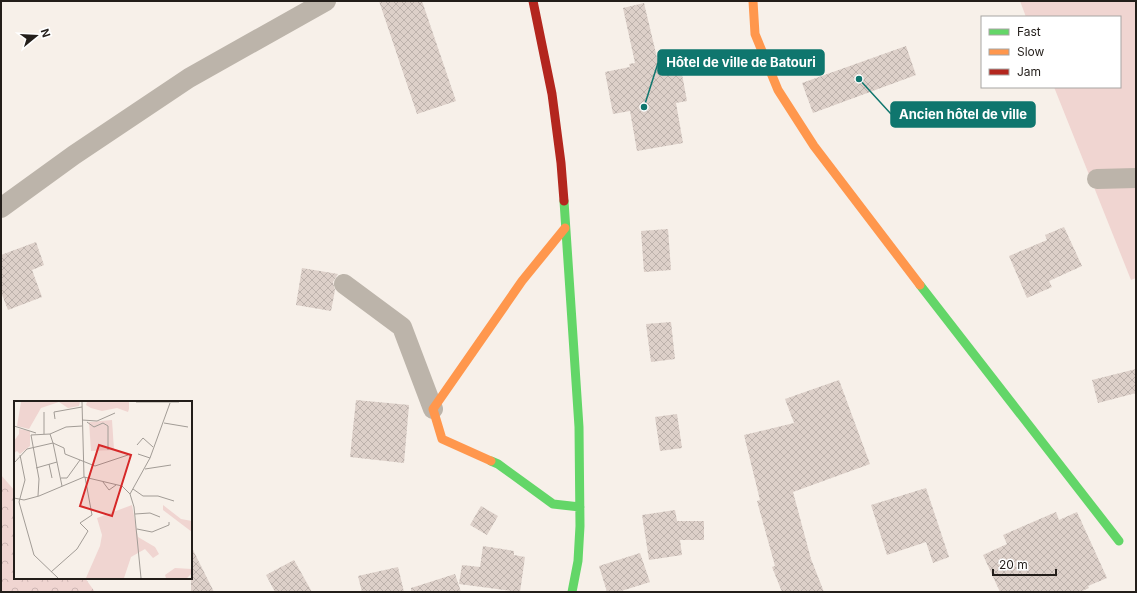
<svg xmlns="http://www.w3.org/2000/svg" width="1137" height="593" font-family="Inter,sans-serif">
<defs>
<pattern id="forest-crowns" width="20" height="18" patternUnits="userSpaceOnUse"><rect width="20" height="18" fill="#f0d5d1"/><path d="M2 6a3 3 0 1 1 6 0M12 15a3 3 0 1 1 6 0" fill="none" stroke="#ceb6b3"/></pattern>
<pattern id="building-cross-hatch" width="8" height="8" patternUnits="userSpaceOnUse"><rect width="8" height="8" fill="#ddd0c9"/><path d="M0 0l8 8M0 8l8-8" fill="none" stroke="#bdb2ac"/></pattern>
</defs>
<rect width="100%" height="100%" fill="#f7f0e9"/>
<path fill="url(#forest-crowns)" d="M 1,475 L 15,491 L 15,578 L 85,578 L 95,592 L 1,592 Z"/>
<path fill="#f0d5d1" d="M 1020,1 L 1136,1 L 1136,278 L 1131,280 L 1054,87 L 1120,87 L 1120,17 L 1026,17 Z"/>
<path fill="url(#building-cross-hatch)" d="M 379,1 L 422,1 L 456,101 L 417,114 Z
M 644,3 L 658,62 L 679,58 L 687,101 L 676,103 L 683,143 L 637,151 L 630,111 L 613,114 L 605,72 L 630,67 L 629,64 L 635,63 L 623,8 Z
M 906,46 L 916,75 L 813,113 L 802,83 Z
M 1064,227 L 1082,266 L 1049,281 L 1052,287 L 1027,298 L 1009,256 L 1047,240 L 1045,235 Z
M 668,229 L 671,270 L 644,272 L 641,231 Z
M 36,242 L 44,265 L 32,270 L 42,297 L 8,310 L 1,292 L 1,255 Z
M 302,268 L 338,274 L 333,282 L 335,290 L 331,311 L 296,305 Z
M 671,322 L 675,359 L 651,362 L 646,324 Z
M 1136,369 L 1136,393 L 1098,403 L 1092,380 Z
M 839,380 L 870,464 L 793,492 L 811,559 L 824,592 L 782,592 L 772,567 L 775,566 L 757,501 L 760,500 L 744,435 L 794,423 L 785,399 Z
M 356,400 L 409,405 L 404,463 L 350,457 Z
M 677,414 L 682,448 L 660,451 L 655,417 Z
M 926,488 L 949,557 L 933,563 L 926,542 L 887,555 L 871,505 Z
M 481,506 L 498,516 L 487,535 L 470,525 Z
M 675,510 L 677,521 L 704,521 L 704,540 L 680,540 L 682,555 L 649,560 L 642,515 Z
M 1056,512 L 1059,520 L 1077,512 L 1107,578 L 1088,586 L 1089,588 L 1080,592 L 1000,592 L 983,555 L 1007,544 L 1003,535 Z
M 191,546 L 214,592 L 191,592 Z
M 483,546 L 514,551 L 514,555 L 525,557 L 520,592 L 459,584 L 462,565 L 480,567 Z
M 640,553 L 650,582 L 618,592 L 607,592 L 599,566 Z
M 294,560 L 312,592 L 275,592 L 266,575 Z
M 398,567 L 404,592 L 362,592 L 358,576 Z
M 455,574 L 461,592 L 411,592 L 411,588 Z"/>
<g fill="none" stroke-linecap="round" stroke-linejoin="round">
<path stroke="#bcb4aa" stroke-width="20" d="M 1097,179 L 1136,178
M 1,208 L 74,155 L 189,78 L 326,1
M 344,284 L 402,327 L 433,409"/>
<path stroke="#63d668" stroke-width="9" d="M 564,201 L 579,427 L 580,526 L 578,561 L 572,592
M 920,285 L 1119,541
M 491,461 L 498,464 L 553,504 L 580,507"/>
<path stroke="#ff974d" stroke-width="9" d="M 753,1 L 755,34 L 778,90 L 814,146 L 920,285
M 491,461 L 442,439 L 433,409 L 522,281 L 565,228"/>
<path stroke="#b3261e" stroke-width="9" d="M 533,1 L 552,94 L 561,163 L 564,201"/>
</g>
<g transform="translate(14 401)">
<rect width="178" height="178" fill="#f7f0e9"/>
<path d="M 118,104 L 124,136 L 141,146 L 145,153 L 139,157 L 131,148 L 117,156 L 110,177 L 72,177 L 86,145 L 88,134 L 83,117 ZM 161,167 L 178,168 L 178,172 L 173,177 L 152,177 L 151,174 Z" fill="#f0d5d1"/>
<path d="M 7,1 L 66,1 L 65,5 L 54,7 L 45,1 L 27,7 L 15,28 L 3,25 ZM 73,1 L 115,1 L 115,8 L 114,11 L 103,7 L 88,10 L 77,7 L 72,4 ZM 5,28 L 16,30 L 16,45 L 6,53 L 3,50 L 0,52 L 0,40 L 5,33 ZM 149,104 L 167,118 L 178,120 L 178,131 L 149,109 Z" fill="#f0d5d1"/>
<path d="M 98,19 L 100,49 L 77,50 L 75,21 Z" fill="#f0d5d1"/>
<path fill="none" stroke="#a29c96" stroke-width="1" d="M 68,1 L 70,76M 122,1 L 165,1M 41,18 L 40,11 L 68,6M 68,19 L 83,20 L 101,12M 73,21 L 80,26 L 89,22 L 94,25 L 94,49M 150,22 L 174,26M 0,25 L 22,32M 30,33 L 30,11M 39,42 L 50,47 L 51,53 L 81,65 L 114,54M 39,42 L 48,85M 123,44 L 129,37 L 139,46M 124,53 L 136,57M 6,54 L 11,79 L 5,101 L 20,154 L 44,177M 0,62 L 13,48 L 39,42 L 36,33M 35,63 L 38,77M 22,67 L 43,61M 131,68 L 157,64M 47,77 L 53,77 L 66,59M 89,81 L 95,89 L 102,84M 119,88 L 129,95 L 144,95 L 160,100M 116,93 L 136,57 L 156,2M 24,95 L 25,78 L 17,34 L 36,33 L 52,26 L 68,25M 0,97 L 10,99 L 25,95 L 70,76 L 108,85 L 116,93 L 120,106 L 127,177M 121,113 L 136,112 L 146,116M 123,128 L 138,131 L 155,124 L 155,121M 37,171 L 63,148 L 74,130 L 66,122 L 78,114 L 71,76"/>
<path fill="#d62828" fill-opacity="0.15" stroke="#d62828" stroke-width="2" d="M 85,44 L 117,54 L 98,115 L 66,105 Z"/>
<rect width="178" height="178" fill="none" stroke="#231e1a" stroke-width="2"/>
</g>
<path fill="none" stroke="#0f766e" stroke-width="1.5" d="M644 107L658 63M859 79L891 114"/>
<g fill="#0f766e" stroke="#fff" stroke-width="1.5">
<circle cx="644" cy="107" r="4"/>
<circle cx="859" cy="79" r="4"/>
</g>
<g fill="#0f766e" stroke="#0f766e" stroke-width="1.5">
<rect x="658" y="50" width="166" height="25" rx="4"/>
<rect x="891" y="102" width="144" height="25" rx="4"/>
</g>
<g font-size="13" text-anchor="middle" font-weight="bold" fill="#fff">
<text x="741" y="67">Hôtel de ville de Batouri</text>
<text x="963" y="119">Ancien hôtel de ville</text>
</g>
<rect width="1137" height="593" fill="none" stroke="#231e1a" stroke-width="4"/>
<rect x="981" y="16" width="140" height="72" fill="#ffffff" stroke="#a7a5a3"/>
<rect x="989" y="29" width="20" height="6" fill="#63d668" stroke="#a7a5a3"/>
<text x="1017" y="36" font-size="12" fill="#231e1a">Fast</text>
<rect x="989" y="49" width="20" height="6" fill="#ff974d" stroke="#a7a5a3"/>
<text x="1017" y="56" font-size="12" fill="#231e1a">Slow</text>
<rect x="989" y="69" width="20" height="6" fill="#b3261e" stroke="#a7a5a3"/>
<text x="1017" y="76" font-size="12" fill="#231e1a">Jam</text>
<g transform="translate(36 36) rotate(72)" stroke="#ffffff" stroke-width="3" paint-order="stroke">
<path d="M0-3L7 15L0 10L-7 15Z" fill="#231e1a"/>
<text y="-6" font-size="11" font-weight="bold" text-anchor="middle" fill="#231e1a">N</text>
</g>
<path d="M993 569v6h63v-6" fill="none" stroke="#231e1a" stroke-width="2"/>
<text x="999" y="569" font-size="12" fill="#231e1a" stroke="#ffffff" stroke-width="3" paint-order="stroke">20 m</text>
</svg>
